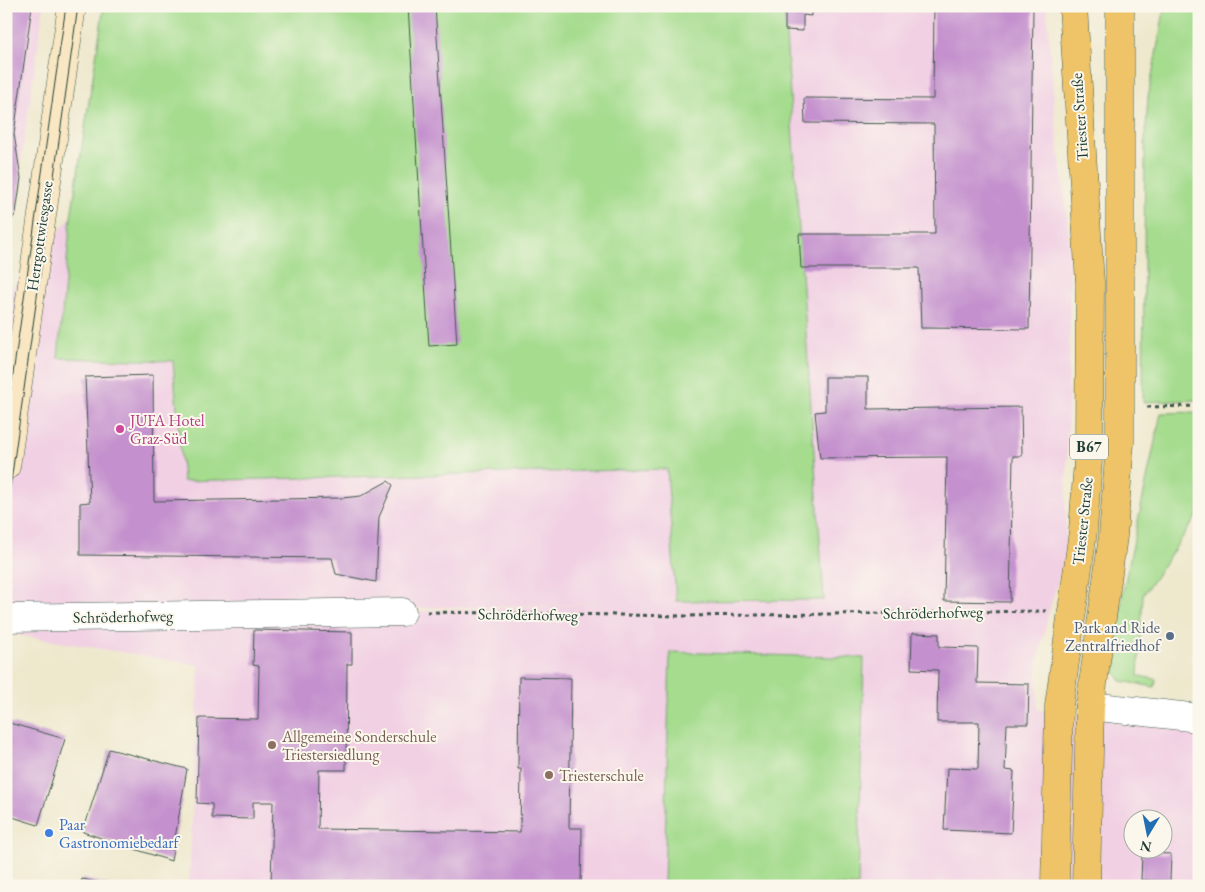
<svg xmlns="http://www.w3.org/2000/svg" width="1205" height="892" font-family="'EB Garamond',serif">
<rect width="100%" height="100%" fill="#fbf7ec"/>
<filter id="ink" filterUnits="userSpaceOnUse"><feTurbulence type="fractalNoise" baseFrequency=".02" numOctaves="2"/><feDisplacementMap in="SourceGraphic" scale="10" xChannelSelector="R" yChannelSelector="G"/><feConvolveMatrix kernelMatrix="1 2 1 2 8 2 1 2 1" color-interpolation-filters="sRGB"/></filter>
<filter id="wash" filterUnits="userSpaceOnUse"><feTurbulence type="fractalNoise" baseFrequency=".0096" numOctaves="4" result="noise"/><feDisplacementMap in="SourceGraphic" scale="20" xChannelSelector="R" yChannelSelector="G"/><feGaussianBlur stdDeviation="1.12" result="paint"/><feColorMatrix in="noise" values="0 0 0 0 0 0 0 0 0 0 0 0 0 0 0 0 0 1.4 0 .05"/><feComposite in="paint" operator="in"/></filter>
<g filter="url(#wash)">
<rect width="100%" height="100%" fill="#eee8cd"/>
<path fill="#f1d0e3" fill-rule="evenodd" d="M 6,6 L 44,6 L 6,261 Z
M 784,6 L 1047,6 L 1055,120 L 1069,232 L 1070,317 L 1065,557 L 1049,611 L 1037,667 L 1038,710 L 1199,731 L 1199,886 L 189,886 L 199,665 L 6,633 L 6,295 L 71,217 L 58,358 L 173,361 L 183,481 L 668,469 L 676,601 L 824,600 ZM 606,603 L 402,612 L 251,613 ZM 1132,820 L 1162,820 L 1162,850 L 1132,850 Z"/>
<path fill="#a5dc8e" stroke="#628c61" d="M 104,6 L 784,6 L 824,600 L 676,601 L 667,469 L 183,481 L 173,361 L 58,358 L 71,217 Z
M 1165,6 L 1199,6 L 1199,400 L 1143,402 L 1145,142 L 1148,97 Z
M 1199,412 L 1199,513 L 1143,595 L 1138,676 L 1156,679 L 1155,687 L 1121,681 L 1115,672 L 1122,596 L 1161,413 Z
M 670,652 L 864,658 L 858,886 L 664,886 Z"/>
<g id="blocks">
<path fill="#c491ce" d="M 6,6 L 32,6 L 14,134 L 21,178 L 16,213 L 6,229 L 9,166 L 6,162 Z
M 408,6 L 435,6 L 457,344 L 429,346 Z
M 785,6 L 811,6 L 811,16 L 803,15 L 803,31 L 785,30 Z
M 934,6 L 1033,6 L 1029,329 L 921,328 L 919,268 L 801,268 L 799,234 L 935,234 L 934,124 L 805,123 L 804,98 L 933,99 Z
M 153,375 L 154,501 L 342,498 L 361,496 L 388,481 L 393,485 L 379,517 L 376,582 L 336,574 L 332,558 L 80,555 L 80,503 L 90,502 L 85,377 Z
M 825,377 L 868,377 L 868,409 L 1021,407 L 1022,456 L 1013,456 L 1010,602 L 944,601 L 947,457 L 820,458 L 815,412 L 825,411 Z
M 254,630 L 352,632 L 352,664 L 347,664 L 346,770 L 319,770 L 318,829 L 520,832 L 521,769 L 518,769 L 519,677 L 571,678 L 569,828 L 582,828 L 581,886 L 271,886 L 273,802 L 253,802 L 253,819 L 212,818 L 212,804 L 197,803 L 199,718 L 258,719 L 259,666 L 253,665 Z
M 912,633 L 939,634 L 939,647 L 978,648 L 977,683 L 1029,684 L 1028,724 L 1007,724 L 1005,770 L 1014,771 L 1011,833 L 944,830 L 947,768 L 978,769 L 979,722 L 937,722 L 938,670 L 911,669 Z
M 6,722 L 65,739 L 38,825 L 6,815 Z
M 109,749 L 187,769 L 171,861 L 83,832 Z
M 1142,853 L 1171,854 L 1170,881 L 1141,880 Z
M 82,879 L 110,885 L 110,886 L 80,886 Z"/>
</g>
</g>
<g filter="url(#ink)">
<use href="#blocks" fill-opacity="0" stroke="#3e574b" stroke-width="1"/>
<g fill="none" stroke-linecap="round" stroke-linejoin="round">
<defs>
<path id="street" d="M 6,618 L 402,612
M 1090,706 L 1199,718"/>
<path id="secondary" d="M 6,466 L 72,6"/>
<path id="primary" d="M 1055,886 L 1059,706 L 1083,531 L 1089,447 L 1090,283 L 1073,6
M 1086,886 L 1090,706 L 1113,536 L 1120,443 L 1120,6"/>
</defs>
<use href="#street" stroke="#3e574b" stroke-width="29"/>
<use href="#secondary" stroke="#3e574b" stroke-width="29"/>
<use href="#primary" stroke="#3e574b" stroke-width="29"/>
<path stroke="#3e574b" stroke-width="3" stroke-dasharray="4 4" stroke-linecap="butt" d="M 1147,407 L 1199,406
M 427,612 L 684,616 L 1046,611"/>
<use href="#street" stroke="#fff" stroke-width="28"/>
<use href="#secondary" stroke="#f9e7c3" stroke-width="28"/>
<use href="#primary" stroke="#efc469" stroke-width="28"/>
<path stroke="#1f3d34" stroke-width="1" d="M 6,423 L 66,6
M 6,517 L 78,6"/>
</g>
</g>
<circle fill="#d1479c" stroke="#fbf7ec" stroke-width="2" cx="120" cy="429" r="5"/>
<circle fill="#5c6f8a" stroke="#fbf7ec" stroke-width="2" cx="1170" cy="636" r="5"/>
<g fill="#8d6e63" stroke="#fbf7ec" stroke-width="2">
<circle cx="272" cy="745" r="5"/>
<circle cx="549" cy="775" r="5"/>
</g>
<circle fill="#3f7fe0" stroke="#fbf7ec" stroke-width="2" cx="49" cy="833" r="5"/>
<g text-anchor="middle" stroke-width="4" stroke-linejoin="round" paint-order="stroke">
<rect fill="#fbf7ec" stroke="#61756b" stroke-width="1" x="1070" y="434.5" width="38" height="25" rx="4"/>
<g font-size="15" font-weight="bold" fill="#1f3d34">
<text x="1089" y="452">B67</text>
</g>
<g font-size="16" fill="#1f3d34" stroke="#fbf7ec">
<text transform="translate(1079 117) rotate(-94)" y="6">Triester Straße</text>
<text transform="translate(39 236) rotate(-82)" y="6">Herrgottwiesgasse</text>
<text transform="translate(1082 521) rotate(-84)" y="6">Triester Straße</text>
<text transform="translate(933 612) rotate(-1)" y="6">Schröderhofweg</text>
<text transform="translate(528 614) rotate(1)" y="6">Schröderhofweg</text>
<text transform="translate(123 616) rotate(-1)" y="6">Schröderhofweg</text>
</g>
<g font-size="16" fill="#b23c85" stroke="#fbf7ec" text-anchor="start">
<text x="130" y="426">JUFA Hotel<tspan x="130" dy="18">Graz-Süd</tspan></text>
</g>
<g font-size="16" fill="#4e5e75" stroke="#fbf7ec" text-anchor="end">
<text x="1160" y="633">Park and Ride<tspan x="1160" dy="18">Zentralfriedhof</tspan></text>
</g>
<g font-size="16" fill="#785e54" stroke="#fbf7ec" text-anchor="start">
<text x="282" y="742">Allgemeine Sonderschule<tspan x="282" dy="18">Triestersiedlung</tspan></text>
<text x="559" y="781">Triesterschule</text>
</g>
<g font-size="16" fill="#366cbe" stroke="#fbf7ec" text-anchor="start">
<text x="59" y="830">Paar<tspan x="59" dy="18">Gastronomiebedarf</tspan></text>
</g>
</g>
<rect width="1205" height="892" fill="none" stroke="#fbf7ec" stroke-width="25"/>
<g transform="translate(1148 834) rotate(190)"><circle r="24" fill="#fbf7ec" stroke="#a3ada2"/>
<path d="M0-4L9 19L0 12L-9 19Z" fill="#1f6fb2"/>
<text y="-8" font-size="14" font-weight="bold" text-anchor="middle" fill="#1f3d34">N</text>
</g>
</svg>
